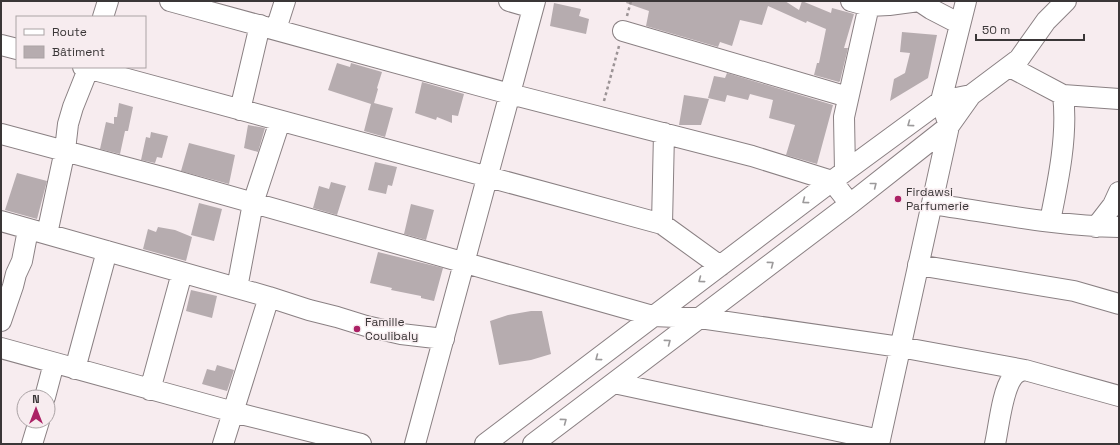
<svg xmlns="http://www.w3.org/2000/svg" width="1120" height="445" font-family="'Space Grotesk',sans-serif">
<rect width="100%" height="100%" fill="#f7ecef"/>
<path fill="#b6acaf" d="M 627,1 L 785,1 L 799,10 L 802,1 L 831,13 L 832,8 L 854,14 L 844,48 L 848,48 L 840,81 L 839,82 L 814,75 L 817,63 L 819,63 L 826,29 L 807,21 L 806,23 L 768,6 L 762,25 L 740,20 L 732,46 L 720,42 L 718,47 L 646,26 L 649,11 L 626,3 Z
M 554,3 L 581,9 L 579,16 L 589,19 L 586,34 L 550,26 Z
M 902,32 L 937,35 L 928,78 L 890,101 L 894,79 L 905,73 L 910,53 L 900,52 Z
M 337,63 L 350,67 L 351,63 L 382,72 L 377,88 L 378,89 L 374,103 L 393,108 L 385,137 L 364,131 L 371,104 L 328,90 Z
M 727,73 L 833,105 L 817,164 L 786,155 L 795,125 L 769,118 L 773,100 L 750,94 L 748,100 L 727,95 L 725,102 L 708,98 L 714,76 L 725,78 Z
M 422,82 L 464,94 L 458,116 L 452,115 L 452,123 L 437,117 L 436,120 L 415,113 Z
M 684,95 L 709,99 L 701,125 L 679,125 Z
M 119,103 L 133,107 L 128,131 L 125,131 L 120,154 L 100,149 L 106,122 L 114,124 L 114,117 L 117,117 Z
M 248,125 L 265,128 L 258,152 L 244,148 Z
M 151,132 L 168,136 L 162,158 L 157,157 L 155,163 L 141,160 L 146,137 L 150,138 Z
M 189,143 L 235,155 L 229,184 L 181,171 Z
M 375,162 L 397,167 L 392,186 L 388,185 L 386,194 L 368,190 Z
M 17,173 L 47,181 L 37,219 L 5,210 Z
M 331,182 L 346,186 L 337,215 L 313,208 L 319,186 L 329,189 Z
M 199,203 L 222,209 L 214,241 L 191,235 Z
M 411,204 L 434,210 L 426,240 L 404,234 Z
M 158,227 L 175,230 L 192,237 L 186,261 L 143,249 L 148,229 L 156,232 Z
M 378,252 L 443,268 L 434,301 L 421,298 L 421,296 L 391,290 L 392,288 L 370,283 Z
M 191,290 L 217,296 L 212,318 L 186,311 Z
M 531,311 L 542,311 L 551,354 L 531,360 L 499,365 L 490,321 L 508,315 Z
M 217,365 L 234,370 L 227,391 L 202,384 L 207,369 L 215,371 Z"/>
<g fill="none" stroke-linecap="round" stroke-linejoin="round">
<defs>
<path id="minor" d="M 170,1 L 510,94 L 752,156 L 832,181 L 850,204
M 509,1 L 533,8
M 851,1 L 869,6 L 889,5 L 919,1
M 919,1 L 931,9 L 960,24
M 103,17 L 108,1
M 276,29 L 285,1
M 623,31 L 848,97
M 1,45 L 17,49
M 83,67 L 662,224 L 720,266
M 1010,67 L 1063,95 L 1119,99
M 240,110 L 260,25
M 1,134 L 169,179 L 653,316 L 700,318 L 900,347 L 1025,370 L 1119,396
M 845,171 L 844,117 L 870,1
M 932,204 C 994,213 1056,226 1119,227
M 1,221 L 269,297 L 309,310 L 337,317 L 366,326 L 401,334 L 444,339
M 1050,221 C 1058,182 1068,135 1063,95
M 662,224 L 664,133
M 1096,227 L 1113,205 L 1119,192
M 47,234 L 65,150 L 68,124 L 73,107 L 89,67
M 918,265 L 1074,291 L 1119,304
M 237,288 L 253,203 L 280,121
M 1,321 L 13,286 L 16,274 L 22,261 L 28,230
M 1,348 L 241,414 L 361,444
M 75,369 L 107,251
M 614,383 L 880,440
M 150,390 L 182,273
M 45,397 L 54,363
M 32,444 L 39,421
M 223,444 L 269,297
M 415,444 L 535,1
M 485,444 L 832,181 L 941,101 L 971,95
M 533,444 L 850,204 L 949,126 L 971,95 L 1019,59 L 1046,21 L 1066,1
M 879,444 L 949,126 L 941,101 L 966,1
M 995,444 C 999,426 1002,392 1012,378 C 1015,373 1020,371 1025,370"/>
</defs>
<use href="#minor" stroke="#8a8083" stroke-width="22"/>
<path stroke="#9c9496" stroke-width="2.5" stroke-dasharray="3 3" stroke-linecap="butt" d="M 627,16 L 631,1
M 604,101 L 619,46"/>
<use href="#minor" stroke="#fff" stroke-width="20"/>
</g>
<defs><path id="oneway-chevron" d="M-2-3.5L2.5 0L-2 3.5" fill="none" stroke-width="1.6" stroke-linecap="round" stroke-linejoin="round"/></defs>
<g stroke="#9c9a9b">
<use href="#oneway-chevron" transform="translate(910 124) rotate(144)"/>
<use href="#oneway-chevron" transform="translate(874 185) rotate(-38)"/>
<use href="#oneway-chevron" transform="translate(805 201) rotate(143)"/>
<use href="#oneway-chevron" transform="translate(771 264) rotate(-37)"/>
<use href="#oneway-chevron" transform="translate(701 280) rotate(143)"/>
<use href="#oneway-chevron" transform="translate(668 342) rotate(-37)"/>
<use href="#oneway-chevron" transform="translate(598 358) rotate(143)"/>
<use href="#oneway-chevron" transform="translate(564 421) rotate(-37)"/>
</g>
<g fill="#ab2165" stroke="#f7ecef" stroke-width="1.5">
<circle cx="898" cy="199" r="4"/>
<circle cx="357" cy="329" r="4"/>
</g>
<g text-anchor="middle" stroke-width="3" stroke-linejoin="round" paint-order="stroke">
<g font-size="12" fill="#3a3637" stroke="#f7ecef" text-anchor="start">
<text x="906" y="196">Firdawsi<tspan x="906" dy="14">Parfumerie</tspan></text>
<text x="365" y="326">Famille<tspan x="365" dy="14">Coulibaly</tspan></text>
</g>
</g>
<rect width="1120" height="445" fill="none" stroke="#3a3637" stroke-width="4"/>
<rect x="16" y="16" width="130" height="52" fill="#f7ecef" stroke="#aba3a5"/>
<rect x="24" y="29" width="20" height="6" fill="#ffffff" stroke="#aba3a5"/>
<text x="52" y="36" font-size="12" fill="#3a3637">Route</text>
<rect x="24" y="46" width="20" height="12" fill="#b6acaf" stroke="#aba3a5"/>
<text x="52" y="56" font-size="12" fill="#3a3637">Bâtiment</text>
<g transform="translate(36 409)"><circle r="19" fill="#f7ecef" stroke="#aba3a5"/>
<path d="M0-3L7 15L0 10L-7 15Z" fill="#ab2165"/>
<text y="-6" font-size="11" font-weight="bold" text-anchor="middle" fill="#3a3637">N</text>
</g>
<path d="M976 34v6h108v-6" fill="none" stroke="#3a3637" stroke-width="2"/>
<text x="982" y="34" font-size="12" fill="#3a3637" stroke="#f7ecef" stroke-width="3" paint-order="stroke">50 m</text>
</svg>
